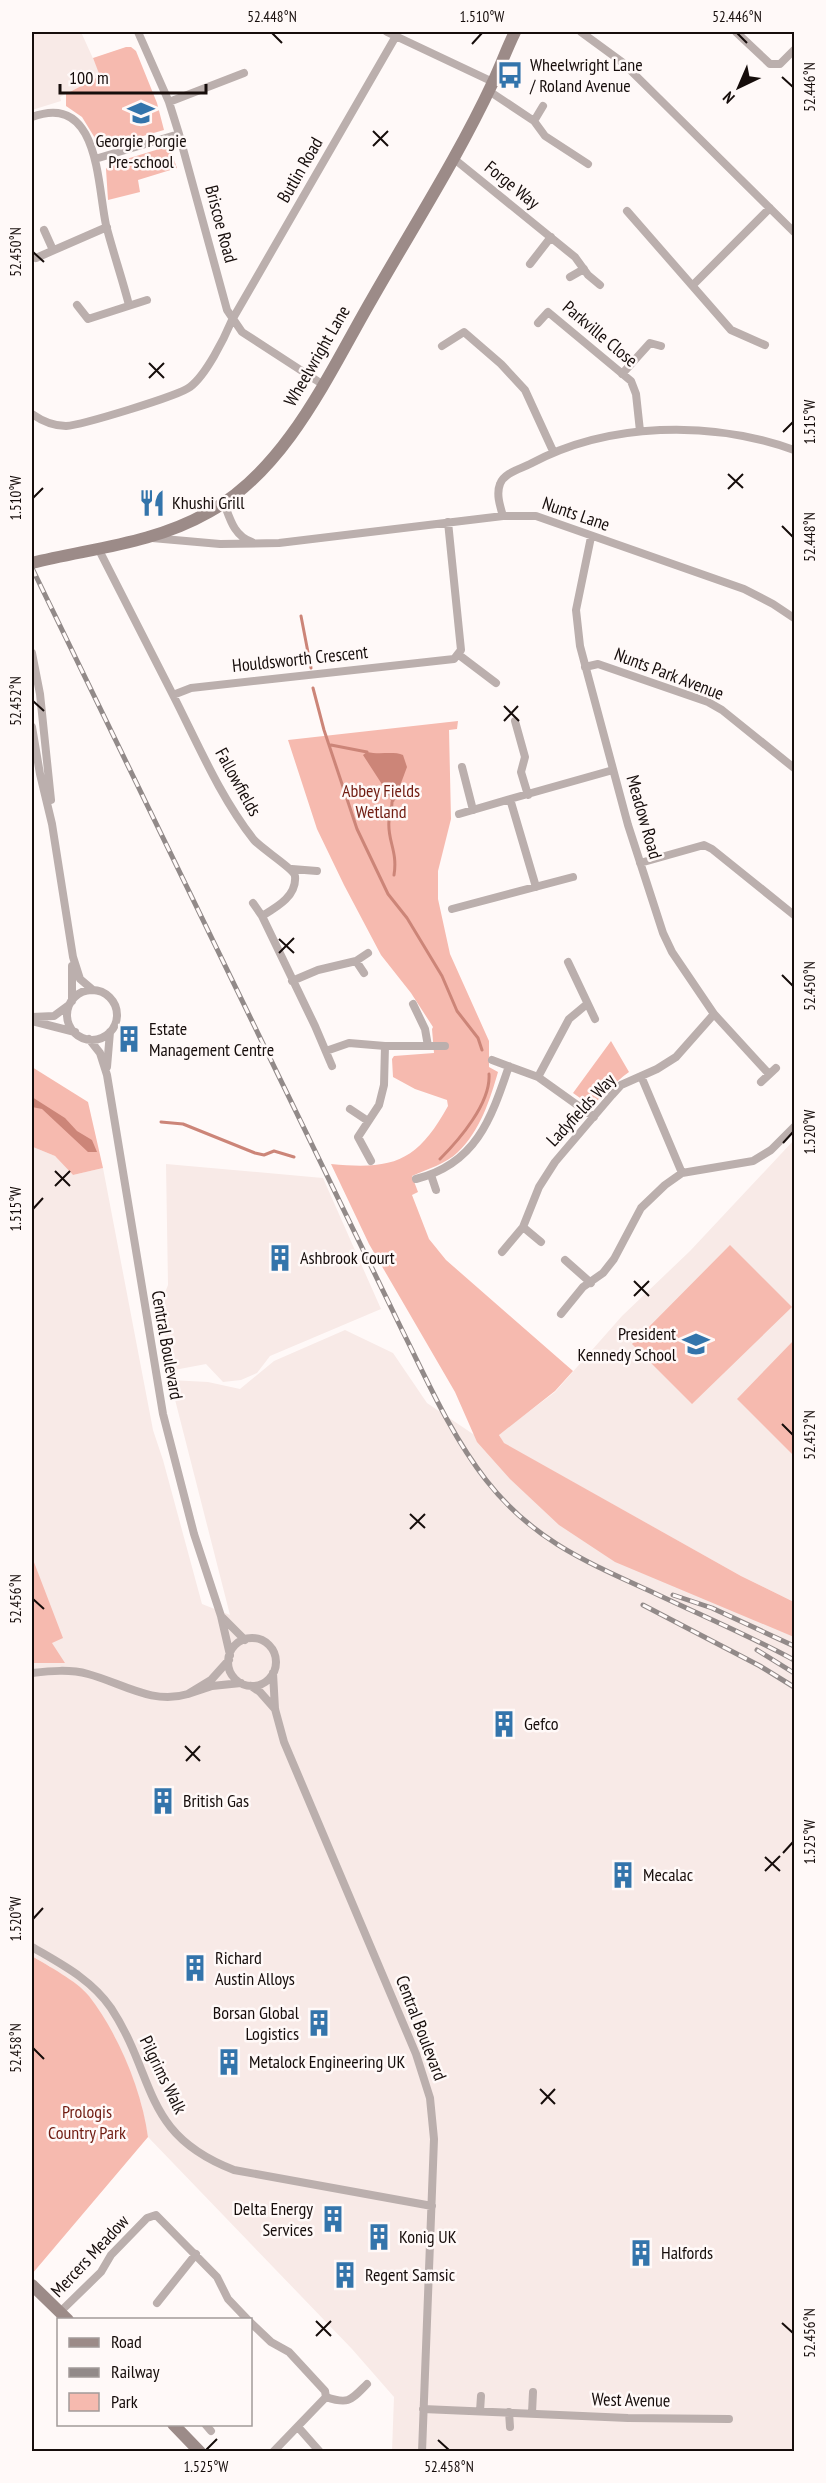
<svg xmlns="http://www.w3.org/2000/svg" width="826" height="2483" font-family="'PT Sans Narrow',sans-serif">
<rect width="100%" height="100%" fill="#fff9f8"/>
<path fill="#f8eae7" d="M 32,32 L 81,32 L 101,76 L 60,97 L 61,101 L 32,110 Z
M 794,1140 L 794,1602 L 741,1576 L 503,1443 L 499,1434 L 555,1392 L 622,1316 L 690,1251 Z
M 33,1147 L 55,1156 L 73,1175 L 103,1168 L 153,1430 L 163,1460 L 202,1604 L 230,1615 L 170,1380 L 208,1382 L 240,1389 L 274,1361 L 345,1330 L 393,1353 L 427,1403 L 516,1463 L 794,1613 L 794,2451 L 392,2451 L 394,2397 L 352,2349 L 148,2137 L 141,2103 L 115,2037 L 88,1995 L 49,1966 L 32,1956 L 32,1663 L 64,1663 L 32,1613 Z
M 166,1164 L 323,1178 L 381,1309 L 270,1356 L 257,1373 L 241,1380 L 223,1382 L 206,1364 L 169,1371 L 161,1303 L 168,1285 Z"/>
<path fill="#f6baaf" d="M 126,47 L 131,47 L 136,51 L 157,103 L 164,130 L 101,148 L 82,117 L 66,106 L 66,94 L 100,76 L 93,58 Z
M 169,146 L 177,168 L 138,180 L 140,192 L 108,200 L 106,169 L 110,164 Z
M 458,721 L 457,729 L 449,730 L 451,819 L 438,871 L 438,899 L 450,954 L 489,1041 L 489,1067 L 498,1072 C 490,1100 480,1131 458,1152 C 446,1164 427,1169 412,1176 L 418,1192 L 412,1195 L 429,1239 L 446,1260 L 573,1371 L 555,1391 L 499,1435 L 504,1443 L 741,1576 L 794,1602 L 794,1637 L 615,1562 L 559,1525 L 510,1479 L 477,1442 L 455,1392 L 369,1244 L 331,1164 C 393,1170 417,1162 448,1106 L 447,1100 L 415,1089 L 393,1077 L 392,1059 L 394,1056 L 434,1053 L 432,1029 L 433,1027 L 411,993 L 381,955 L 344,885 L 317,829 L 288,740 Z
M 611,1041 L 629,1072 C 614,1082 605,1097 590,1105 L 573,1093 Z
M 32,1067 L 88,1102 L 103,1168 L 73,1175 L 55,1156 L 33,1147 L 32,1151 Z
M 730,1245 L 792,1307 L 692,1404 L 632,1344 Z
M 794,1340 L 794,1456 L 737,1399 Z
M 32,1557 L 63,1638 L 52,1643 L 65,1663 L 32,1663 Z
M 32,1956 C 48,1966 77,1981 89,1996 C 118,2033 142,2091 148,2137 L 32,2274 Z"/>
<path fill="#cc8578" d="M 367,752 C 379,755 394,751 403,755 L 407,767 L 394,802 L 391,801 L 387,792 L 363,755 Z
M 32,1097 L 65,1118 L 77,1131 L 92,1140 L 97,1152 L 88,1152 L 42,1109 L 32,1107 Z"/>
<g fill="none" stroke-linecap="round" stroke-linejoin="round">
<path stroke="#cc8578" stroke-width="3" d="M 301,616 L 311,668
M 313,688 L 324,730 L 357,829 L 388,894 L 407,918 L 442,976 L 457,1011 L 478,1038 L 482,1050
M 331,745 L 367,752
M 392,802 C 392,809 390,814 389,821 C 387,840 398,851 394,875
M 161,1122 L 183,1124 L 255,1153 L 264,1155 L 274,1151 L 294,1157
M 440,1159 C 459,1140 491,1103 489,1074"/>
<path stroke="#bbafad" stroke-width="8" d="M 138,32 L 169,102 L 179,134 L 227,310 L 242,332 L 322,384
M 387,32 L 493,82
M 581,32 L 622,62 L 794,232
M 736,32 L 770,64 L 780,64 L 794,50
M 489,91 L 534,121 L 545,136 L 588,164
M 169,102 L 244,73
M 32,117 C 99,92 97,183 106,225 C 113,252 122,278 129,305
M 534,121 L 543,106
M 453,158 L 575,257 L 588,275 L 600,285
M 95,159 L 179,134
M 627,211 L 731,330 L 765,345
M 44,230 L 53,250
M 36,258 L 107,227
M 530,264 L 551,237
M 570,277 L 584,269
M 693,285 L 770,208
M 77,305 L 88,319 L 147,300
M 538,323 L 548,312 L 631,381 L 636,394 L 640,431
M 442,346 L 464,332 L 501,364 L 525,390 L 553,451
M 622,374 L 650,343 L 661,346
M 32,414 C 42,421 53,426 66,426 C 82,425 178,396 190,387 C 206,375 224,339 232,320 L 396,36
M 224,503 C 230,519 234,536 252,542
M 503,516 C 500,506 496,494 500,484 C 504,473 520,469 530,464 C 608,422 711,420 794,450
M 591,537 L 576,610 L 580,646 L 628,825 L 663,933 L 672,952 L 714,1014 L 769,1074
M 152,538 L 220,544 L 279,543 L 503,516 L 536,516 L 744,589 L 773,604 L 794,618
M 99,550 L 173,695 L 191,688 L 454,659 L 461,650 L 448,522
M 32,653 L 40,694 L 51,800
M 459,655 L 496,683
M 585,667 L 598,664 L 708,702 L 722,710 L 794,768
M 173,695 C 198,744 220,797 254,840 C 262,849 294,869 295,876 C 297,896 277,907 262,916
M 515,721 L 525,757 L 521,772 L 528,795
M 32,727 L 40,774 L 52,824 L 73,957 L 80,979 L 93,990
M 462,767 L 473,810
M 459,814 L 510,799
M 640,863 L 704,845 L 712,849 L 794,915
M 292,869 L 317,871
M 536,887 L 510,799 L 613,770
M 253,903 L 262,916 L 315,1026 L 332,1066
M 452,909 L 573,877
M 356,961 L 364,973
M 568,962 L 595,1019
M 292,981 L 318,970 L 356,961 L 368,953
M67 1015a25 25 0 1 1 50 0a25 25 0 1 1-50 0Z
M 72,1001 L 72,966
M 32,1017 L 54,1016 L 69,1005
M 32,1021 L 75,1032
M 89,1039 L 100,1053 L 107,1075 L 163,1414 L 194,1534 L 221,1616 L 230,1655
M 428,1046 L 445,1046
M 326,1051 L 349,1043 L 385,1046 L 428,1046 L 425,1029 L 413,1004
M 492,1060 L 538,1077 L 594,1117
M 107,1067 L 110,1032
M 641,1076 L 682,1173
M 538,1077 L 569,1019 L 587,1004
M 761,1082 L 776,1068
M 350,1109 L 368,1121
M 371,1161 L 358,1137 L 379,1105 L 384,1085 L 385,1046
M 431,1175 L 436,1190
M 416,1179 C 476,1164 491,1119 509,1066
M 541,1242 L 523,1227 L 539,1187 L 555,1162 L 612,1095 L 621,1085 L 657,1069 L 676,1057 L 714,1014
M 502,1252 L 523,1227
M 565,1260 L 591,1283
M 561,1314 L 583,1287 L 603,1273 L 614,1259 L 641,1208 L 665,1185 L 682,1173 L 753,1161 L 771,1150 L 794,1127
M 222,1617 L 245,1640
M228 1662a24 24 0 1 1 48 0a24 24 0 1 1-48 0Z
M 229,1660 L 211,1680 L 188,1694 L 212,1686 L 241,1683
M 32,1673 C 50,1671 70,1669 88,1674 C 122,1683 152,1705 188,1694
M 273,1673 L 275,1709 L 284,1742 L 416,2054 L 430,2098 L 434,2139 L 422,2452
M 251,1686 L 260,1692 L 275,1709
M 32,1947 C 61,1964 91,1979 111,2008 C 157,2078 141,2134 234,2170 L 432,2206
M 157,2303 L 196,2254
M 60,2312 L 101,2272 L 111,2255 L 147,2218 L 156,2215 L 217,2277 L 228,2299 L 248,2320
M 250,2322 L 271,2342 L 289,2352 L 325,2391 L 326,2397
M 326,2397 C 349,2405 351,2400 367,2384
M 423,2409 L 628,2418 L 729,2419
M 480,2411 L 481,2396
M 509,2412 L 510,2427
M 532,2413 L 533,2392
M 205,2424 L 211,2431
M 298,2427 L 320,2452
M 273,2452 L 326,2397"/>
<path stroke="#9c8b88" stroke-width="12" d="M 32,563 C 92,548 153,544 209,512 C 287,469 329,373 372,299 C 413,227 458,157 493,82 C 501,65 507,48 515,32
M 32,2285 L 68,2320
M 173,2424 L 200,2452"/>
<defs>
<path id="rail" d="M 32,568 L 403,1332 C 428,1382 451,1435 486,1480 C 532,1539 584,1561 650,1591 C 698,1614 748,1635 794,1660
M 673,1595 L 712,1608 L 794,1646
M 643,1605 L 760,1666 L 794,1687
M 757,1650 L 794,1673"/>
</defs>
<use href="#rail" stroke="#928a89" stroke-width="5"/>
<use href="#rail" stroke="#fff9f8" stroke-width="3" stroke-dasharray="9" stroke-linecap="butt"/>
</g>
<path fill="none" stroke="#160d0b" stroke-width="2" d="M 272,33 L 282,43M 737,33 L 747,43M 472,44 L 482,33M 782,77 L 793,87M 373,131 L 388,146M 373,146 L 388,131M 33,252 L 44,262M 149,363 L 164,378M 149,378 L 164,363M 783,432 L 793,422M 728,474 L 743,488M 728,489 L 743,474M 33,498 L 43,488M 782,526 L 793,537M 33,701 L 44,711M 504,706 L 519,721M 504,721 L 518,706M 279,939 L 294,953M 279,953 L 294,938M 782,975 L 793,986M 783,1143 L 793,1132M 55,1171 L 70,1186M 55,1186 L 70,1171M 33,1209 L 43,1198M 634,1281 L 649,1296M 634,1296 L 649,1281M 782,1424 L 793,1435M 410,1514 L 425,1528M 410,1529 L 425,1514M 33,1599 L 44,1609M 185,1746 L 200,1761M 186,1761 L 200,1746M 783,1853 L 793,1842M 765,1857 L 780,1871M 765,1871 L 780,1856M 33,1919 L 43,1908M 33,2048 L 44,2059M 540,2089 L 555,2104M 541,2104 L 555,2089M 316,2321 L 331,2336M 782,2323 L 793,2333M 316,2336 L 331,2321M 438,2440 L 449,2450M 206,2450 L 217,2439"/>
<defs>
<symbol id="bus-bare" viewBox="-9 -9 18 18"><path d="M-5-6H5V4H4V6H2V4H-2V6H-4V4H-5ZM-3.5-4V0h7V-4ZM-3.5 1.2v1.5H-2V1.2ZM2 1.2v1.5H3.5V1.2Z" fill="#3374ab" stroke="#fff9f8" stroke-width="2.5" paint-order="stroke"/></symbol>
<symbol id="school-bare" viewBox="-9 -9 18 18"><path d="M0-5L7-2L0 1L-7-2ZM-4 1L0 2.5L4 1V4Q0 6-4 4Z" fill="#3374ab" stroke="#fff9f8" stroke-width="2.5" paint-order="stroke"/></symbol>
<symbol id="restaurant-bare" viewBox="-9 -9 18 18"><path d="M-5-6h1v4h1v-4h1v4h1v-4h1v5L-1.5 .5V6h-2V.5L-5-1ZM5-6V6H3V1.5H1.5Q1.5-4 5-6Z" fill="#3374ab" stroke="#fff9f8" stroke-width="2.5" paint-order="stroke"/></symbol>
<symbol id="building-bare" viewBox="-9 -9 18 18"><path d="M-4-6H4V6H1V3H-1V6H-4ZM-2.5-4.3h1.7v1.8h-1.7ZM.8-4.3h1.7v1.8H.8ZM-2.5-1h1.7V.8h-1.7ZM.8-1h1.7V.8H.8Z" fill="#3374ab" stroke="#fff9f8" stroke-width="2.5" paint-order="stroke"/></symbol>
</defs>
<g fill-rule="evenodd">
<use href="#bus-bare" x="491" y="56" width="38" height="38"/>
<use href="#school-bare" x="122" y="94" width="38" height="38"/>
<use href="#restaurant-bare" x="133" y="484" width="38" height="38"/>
<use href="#building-bare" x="110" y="1020" width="38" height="38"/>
<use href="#building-bare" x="261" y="1239" width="38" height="38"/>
<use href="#school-bare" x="677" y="1325" width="38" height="38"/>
<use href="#building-bare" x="485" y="1705" width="38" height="38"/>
<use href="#building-bare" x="144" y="1782" width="38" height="38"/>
<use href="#building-bare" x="604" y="1856" width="38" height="38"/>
<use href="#building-bare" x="176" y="1949" width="38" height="38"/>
<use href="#building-bare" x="300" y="2004" width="38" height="38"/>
<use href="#building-bare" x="210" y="2043" width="38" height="38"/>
<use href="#building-bare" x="314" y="2200" width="38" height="38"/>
<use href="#building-bare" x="360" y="2218" width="38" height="38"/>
<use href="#building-bare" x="622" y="2234" width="38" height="38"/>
<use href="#building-bare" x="326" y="2256" width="38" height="38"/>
</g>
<g text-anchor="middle" stroke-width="5" stroke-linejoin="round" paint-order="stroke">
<g font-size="18" fill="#160d0b" stroke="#fff9f8" text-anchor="start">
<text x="530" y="71">Wheelwright Lane<tspan x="530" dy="21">/ Roland Avenue</tspan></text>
<text x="141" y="147" text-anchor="middle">Georgie Porgie<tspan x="141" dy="21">Pre-school</tspan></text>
<text x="172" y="509">Khushi Grill</text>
<text x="149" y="1035">Estate<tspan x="149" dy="21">Management Centre</tspan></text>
<text x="300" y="1264">Ashbrook Court</text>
<text x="676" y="1340" text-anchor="end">President<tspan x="676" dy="21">Kennedy School</tspan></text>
<text x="524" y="1730">Gefco</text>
<text x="183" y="1807">British Gas</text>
<text x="643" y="1881">Mecalac</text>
<text x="215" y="1964">Richard<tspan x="215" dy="21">Austin Alloys</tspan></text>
<text x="299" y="2019" text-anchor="end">Borsan Global<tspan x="299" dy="21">Logistics</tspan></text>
<text x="249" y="2068">Metalock Engineering UK</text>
<text x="313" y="2215" text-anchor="end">Delta Energy<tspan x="313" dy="21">Services</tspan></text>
<text x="399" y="2243">Konig UK</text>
<text x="661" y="2259">Halfords</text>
<text x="365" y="2281">Regent Samsic</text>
</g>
<g font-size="18" fill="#160d0b" stroke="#fff9f8">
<text transform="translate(300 170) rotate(-60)" y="6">Butlin Road</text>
<text transform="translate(512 185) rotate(39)" y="6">Forge Way</text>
<text transform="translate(221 224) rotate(75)" y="6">Briscoe Road</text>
<text transform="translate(600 334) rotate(40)" y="6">Parkville Close</text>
<text transform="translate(317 356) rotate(-60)" y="6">Wheelwright Lane</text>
<text transform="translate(576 514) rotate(19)" y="6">Nunts Lane</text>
<text transform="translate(300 659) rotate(-6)" y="6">Houldsworth Crescent</text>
<text transform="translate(669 674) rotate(21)" y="6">Nunts Park Avenue</text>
<text transform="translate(238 782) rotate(61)" y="6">Fallowfields</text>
<text transform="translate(644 817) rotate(74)" y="6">Meadow Road</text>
<text transform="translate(581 1110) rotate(-47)" y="6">Ladyfields Way</text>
<text transform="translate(167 1345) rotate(80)" y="6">Central Boulevard</text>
<text transform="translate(421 2028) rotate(69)" y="6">Central Boulevard</text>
<text transform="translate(163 2075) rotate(64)" y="6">Pilgrims Walk</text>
<text transform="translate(90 2256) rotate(-47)" y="6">Mercers Meadow</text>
<text transform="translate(631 2400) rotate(1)" y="6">West Avenue</text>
</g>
<g font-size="18" fill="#701c11" stroke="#fff9f8">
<text x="381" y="797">Abbey Fields<tspan x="381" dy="21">Wetland</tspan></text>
<text x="87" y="2118">Prologis<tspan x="87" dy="21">Country Park</tspan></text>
</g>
</g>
<rect width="826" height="2483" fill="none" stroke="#fff9f8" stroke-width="66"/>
<rect x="57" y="2318" width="195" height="108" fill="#fff9f8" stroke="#a29b99" stroke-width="1.5"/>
<rect x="69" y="2338" width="30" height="9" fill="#9c8b88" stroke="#a29b99" stroke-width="1.5"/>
<text x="111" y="2348" font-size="18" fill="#160d0b">Road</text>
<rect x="69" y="2368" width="30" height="9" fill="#928a89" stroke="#a29b99" stroke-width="1.5"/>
<text x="111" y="2378" font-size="18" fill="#160d0b">Railway</text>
<rect x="69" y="2393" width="30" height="18" fill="#f6baaf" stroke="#a29b99" stroke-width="1.5"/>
<text x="111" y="2408" font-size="18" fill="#160d0b">Park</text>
<g transform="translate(739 87) rotate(224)" stroke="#fff9f8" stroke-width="4.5" paint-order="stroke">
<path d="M0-4.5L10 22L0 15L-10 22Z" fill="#160d0b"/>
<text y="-9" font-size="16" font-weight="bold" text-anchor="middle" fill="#160d0b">N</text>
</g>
<path d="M60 84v9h146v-9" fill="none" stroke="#160d0b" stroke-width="3"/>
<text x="69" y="84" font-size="18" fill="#160d0b" stroke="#fff9f8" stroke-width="4.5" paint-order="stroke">100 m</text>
<rect x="33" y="33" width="760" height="2417" fill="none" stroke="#160d0b" stroke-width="2"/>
<g font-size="15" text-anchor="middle" fill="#160d0b">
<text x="272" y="22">52.448°N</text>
<text x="482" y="22">1.510°W</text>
<text x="737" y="22">52.446°N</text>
<text transform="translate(810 87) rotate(-90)" y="5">52.446°N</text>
<text transform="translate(16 252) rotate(-90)" y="5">52.450°N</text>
<text transform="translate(810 422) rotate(-90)" y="5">1.515°W</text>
<text transform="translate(16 498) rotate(-90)" y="5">1.510°W</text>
<text transform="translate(810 537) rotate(-90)" y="5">52.448°N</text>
<text transform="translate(16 701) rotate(-90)" y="5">52.452°N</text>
<text transform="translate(810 986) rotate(-90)" y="5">52.450°N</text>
<text transform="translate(810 1132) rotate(-90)" y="5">1.520°W</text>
<text transform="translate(16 1209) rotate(-90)" y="5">1.515°W</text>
<text transform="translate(810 1435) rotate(-90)" y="5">52.452°N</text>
<text transform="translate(16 1599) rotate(-90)" y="5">52.456°N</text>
<text transform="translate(810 1842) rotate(-90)" y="5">1.525°W</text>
<text transform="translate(16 1919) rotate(-90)" y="5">1.520°W</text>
<text transform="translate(16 2048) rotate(-90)" y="5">52.458°N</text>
<text transform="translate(810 2333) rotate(-90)" y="5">52.456°N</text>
<text x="206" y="2472">1.525°W</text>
<text x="449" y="2472">52.458°N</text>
</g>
</svg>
